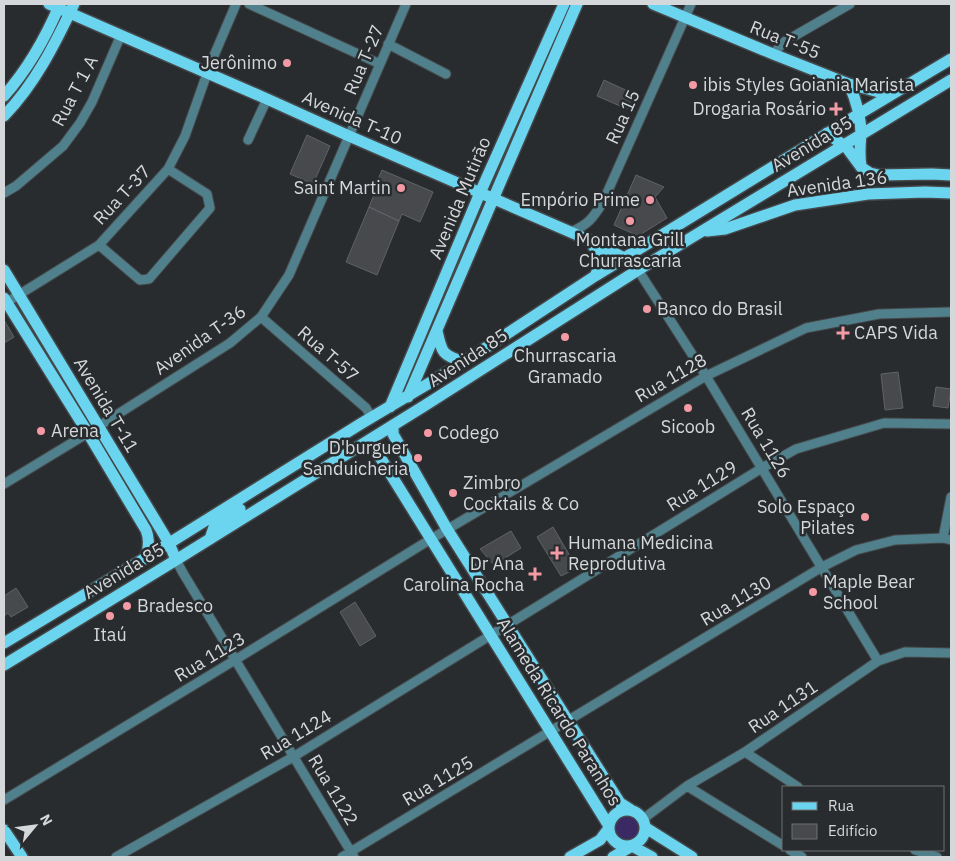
<svg xmlns="http://www.w3.org/2000/svg" width="955" height="861" font-family="'IBM Plex Sans',sans-serif">
<rect width="100%" height="100%" fill="#292c2f"/>
<path fill="#3b2964" d="M615 827a13 13 0 1 1 26 0a13 13 0 1 1-26 0Z"/>
<path fill="#47494d" stroke="#606267" d="M 604,80 L 634,94 L 627,109 L 597,96 Z
M 307,135 L 330,146 L 313,184 L 290,174 Z
M 382,170 L 433,192 L 420,222 L 402,214 L 399,221 L 369,207 L 376,190 L 374,189 Z
M 636,175 L 664,187 L 655,197 L 667,218 L 638,236 L 614,225 Z
M 369,207 L 399,221 L 377,275 L 346,262 Z
M 4,320 L 14,337 L 4,343 Z
M 898,372 L 903,408 L 885,410 L 881,374 Z
M 936,387 L 951,389 L 948,408 L 933,406 Z
M 553,527 L 577,568 L 561,576 L 537,537 Z
M 511,531 L 521,548 L 494,565 L 480,549 Z
M 16,588 L 28,607 L 11,617 L 8,613 L 4,616 L 4,596 Z
M 355,602 L 376,636 L 360,646 L 340,612 Z"/>
<g fill="none" stroke-linecap="round" stroke-linejoin="round">
<defs>
<path id="minor" d="M 249,4 L 380,64
M 388,44 L 446,74
M 773,54 L 784,42 L 850,4
M 248,140 L 267,99
M 4,193 L 16,186 L 63,146 L 80,123 L 92,102 L 121,35
M 571,232 C 589,224 593,218 603,202 L 691,4
M 99,245 L 140,280 L 149,279 L 210,208 L 207,194 L 168,169
M 638,270 L 706,376 L 878,661
M 4,304 L 99,245 L 168,169 L 185,136 L 210,65 L 236,4
M 261,317 L 366,408 L 372,418
M 4,484 L 88,433 L 230,343 L 261,317 L 289,275 L 406,4
M 943,538 L 951,497
M 176,560 L 183,573 L 354,857
M 745,752 L 798,787
M 687,786 L 784,846
M 4,800 L 235,660 L 431,539 L 706,376 L 806,328 L 879,314 L 951,312
M 643,819 L 687,786 L 745,752 L 878,661 L 905,652 L 951,653
M 790,850 L 802,857
M 915,850 L 937,857
M 116,857 L 293,757 L 762,468 L 796,449 L 884,423 L 951,424
M 342,857 L 822,567 L 856,550 L 895,540 L 943,538 L 951,540"/>
<path id="major" d="M 49,4 L 267,99 L 349,136 L 589,240 L 624,258 L 638,270
M 653,4 L 773,54 L 849,84 L 890,95
M 849,84 C 856,100 861,116 861,134 C 860,145 859,155 861,165
M 4,96 C 28,69 46,37 60,4
M 4,116 C 35,84 55,44 74,4
M 827,133 L 847,148 L 861,167 L 870,173 L 879,175 L 932,174 L 951,175
M 707,231 L 725,229 L 795,205 L 868,194 L 925,192 L 951,193
M 590,241 C 599,254 603,261 595,276
M 4,270 L 169,543 L 176,560
M 4,298 L 88,433 L 146,530 C 150,540 148,547 147,557
M 437,331 C 442,353 442,355 464,362
M 408,397 L 577,4
M 390,407 L 480,193 L 564,4
M 393,425 L 393,434 L 447,529 L 620,803 L 631,810
M 366,442 L 371,445 L 375,449 L 609,826
M 210,539 L 215,524 L 240,509
M 4,643 L 147,557 L 362,423 L 426,385 L 464,362 L 595,276 L 859,114 L 951,59
M 4,665 L 176,560 L 424,406 L 638,270 L 951,80
M609 828a18 18 0 1 1 36 0a18 18 0 1 1-36 0Z
M 646,828 L 692,857
M 4,830 L 22,857
M 632,846 L 652,857
M 570,857 L 600,840 L 609,828
M 613,857 L 632,846"/>
</defs>
<use href="#minor" stroke="#45484a" stroke-width="11"/>
<use href="#major" stroke="#45484a" stroke-width="14"/>
<use href="#minor" stroke="#50808c" stroke-width="9"/>
<use href="#major" stroke="#6bd5ef" stroke-width="11"/>
</g>
<g fill="#f49aa4" stroke="#292c2f" stroke-width="2">
<circle cx="287" cy="63" r="5"/>
<circle cx="693" cy="85" r="5"/>
<path d="M833.5 101.5h5v5h5v5h-5v5h-5v-5h-5v-5h5z"/>
<circle cx="401" cy="188" r="5"/>
<circle cx="650" cy="200" r="5"/>
<circle cx="630" cy="221" r="5"/>
<circle cx="647" cy="309" r="5"/>
<path d="M840.5 325.5h5v5h5v5h-5v5h-5v-5h-5v-5h5z"/>
<circle cx="565" cy="337" r="5"/>
<circle cx="688" cy="408" r="5"/>
<circle cx="41" cy="431" r="5"/>
<circle cx="428" cy="433" r="5"/>
<circle cx="418" cy="458" r="5"/>
<circle cx="453" cy="493" r="5"/>
<circle cx="865" cy="517" r="5"/>
<path d="M554.5 545.5h5v5h5v5h-5v5h-5v-5h-5v-5h5z"/>
<path d="M532.5 566.5h5v5h5v5h-5v5h-5v-5h-5v-5h5z"/>
<circle cx="813" cy="592" r="5"/>
<circle cx="127" cy="606" r="5"/>
<circle cx="110" cy="616" r="5"/>
</g>
<g text-anchor="middle" stroke-width="5" stroke-linejoin="round" paint-order="stroke">
<g font-size="18" fill="#d5d8da" stroke="#292c2f">
<text transform="translate(785 40) rotate(22)" y="6">Rua T-55</text>
<text transform="translate(364 60) rotate(-67)" y="6">Rua T-27</text>
<text transform="translate(75 91) rotate(-62)" y="6">Rua T 1 A</text>
<text transform="translate(623 117) rotate(-66)" y="6">Rua 15</text>
<text transform="translate(352 118) rotate(24)" y="6">Avenida T-10</text>
<text transform="translate(812 144) rotate(-31)" y="6">Avenida 85</text>
<text transform="translate(837 184) rotate(-8)" y="6">Avenida 136</text>
<text transform="translate(122 195) rotate(-47)" y="6">Rua T-37</text>
<text transform="translate(460 198) rotate(-67)" y="6">Avenida Mutirão</text>
<text transform="translate(200 340) rotate(-35)" y="6">Avenida T-36</text>
<text transform="translate(328 354) rotate(41)" y="6">Rua T-57</text>
<text transform="translate(468 358) rotate(-33)" y="6">Avenida 85</text>
<text transform="translate(671 378) rotate(-30)" y="6">Rua 1128</text>
<text transform="translate(106 405) rotate(59)" y="6">Avenida T-11</text>
<text transform="translate(766 443) rotate(59)" y="6">Rua 1126</text>
<text transform="translate(702 486) rotate(-32)" y="6">Rua 1129</text>
<text transform="translate(124 571) rotate(-31)" y="6">Avenida 85</text>
<text transform="translate(736 601) rotate(-31)" y="6">Rua 1130</text>
<text transform="translate(210 657) rotate(-31)" y="6">Rua 1123</text>
<text transform="translate(783 707) rotate(-34)" y="6">Rua 1131</text>
<text transform="translate(559 712) rotate(58)" y="6">Alameda Ricardo Paranhos</text>
<text transform="translate(296 735) rotate(-31)" y="6">Rua 1124</text>
<text transform="translate(438 781) rotate(-31)" y="6">Rua 1125</text>
<text transform="translate(333 790) rotate(59)" y="6">Rua 1122</text>
</g>
<g font-size="18" fill="#d5d8da" stroke="#292c2f" text-anchor="start">
<text x="277" y="69" text-anchor="end">Jerônimo</text>
<text x="703" y="91">ibis Styles Goiania Marista</text>
<text x="826" y="115" text-anchor="end">Drogaria Rosário</text>
<text x="391" y="194" text-anchor="end">Saint Martin</text>
<text x="640" y="206" text-anchor="end">Empório Prime</text>
<text x="630" y="246" text-anchor="middle">Montana Grill<tspan x="630" dy="21">Churrascaria</tspan></text>
<text x="657" y="315">Banco do Brasil</text>
<text x="854" y="339">CAPS Vida</text>
<text x="565" y="362" text-anchor="middle">Churrascaria<tspan x="565" dy="21">Gramado</tspan></text>
<text x="688" y="433" text-anchor="middle">Sicoob</text>
<text x="51" y="437">Arena</text>
<text x="438" y="439">Codego</text>
<text x="408" y="454" text-anchor="end">D'burguer<tspan x="408" dy="21">Sanduicheria</tspan></text>
<text x="463" y="489">Zimbro<tspan x="463" dy="21">Cocktails &amp; Co</tspan></text>
<text x="855" y="513" text-anchor="end">Solo Espaço<tspan x="855" dy="21">Pilates</tspan></text>
<text x="568" y="549">Humana Medicina<tspan x="568" dy="21">Reprodutiva</tspan></text>
<text x="524" y="570" text-anchor="end">Dr Ana<tspan x="524" dy="21">Carolina Rocha</tspan></text>
<text x="823" y="588">Maple Bear<tspan x="823" dy="21">School</tspan></text>
<text x="137" y="612">Bradesco</text>
<text x="110" y="641" text-anchor="middle">Itaú</text>
</g>
</g>
<rect width="955" height="861" fill="none" stroke="#d5d8da" stroke-width="10"/>
<rect x="782" y="786" width="162" height="65" fill="#292c2f" stroke="#6e7173"/>
<rect x="792" y="802" width="25" height="8" fill="#6bd5ef" stroke="#6e7173"/>
<text x="828" y="811" font-size="15" fill="#d5d8da">Rua</text>
<rect x="792" y="824" width="25" height="15" fill="#47494d" stroke="#6e7173"/>
<text x="828" y="836" font-size="15" fill="#d5d8da">Edifício</text>
<g transform="translate(35 826) rotate(61)" stroke="#292c2f" stroke-width="4" paint-order="stroke">
<path d="M0-4L9 19L0 12L-9 19Z" fill="#d5d8da"/>
<text y="-8" font-size="14" font-weight="bold" text-anchor="middle" fill="#d5d8da">N</text>
</g>
</svg>
